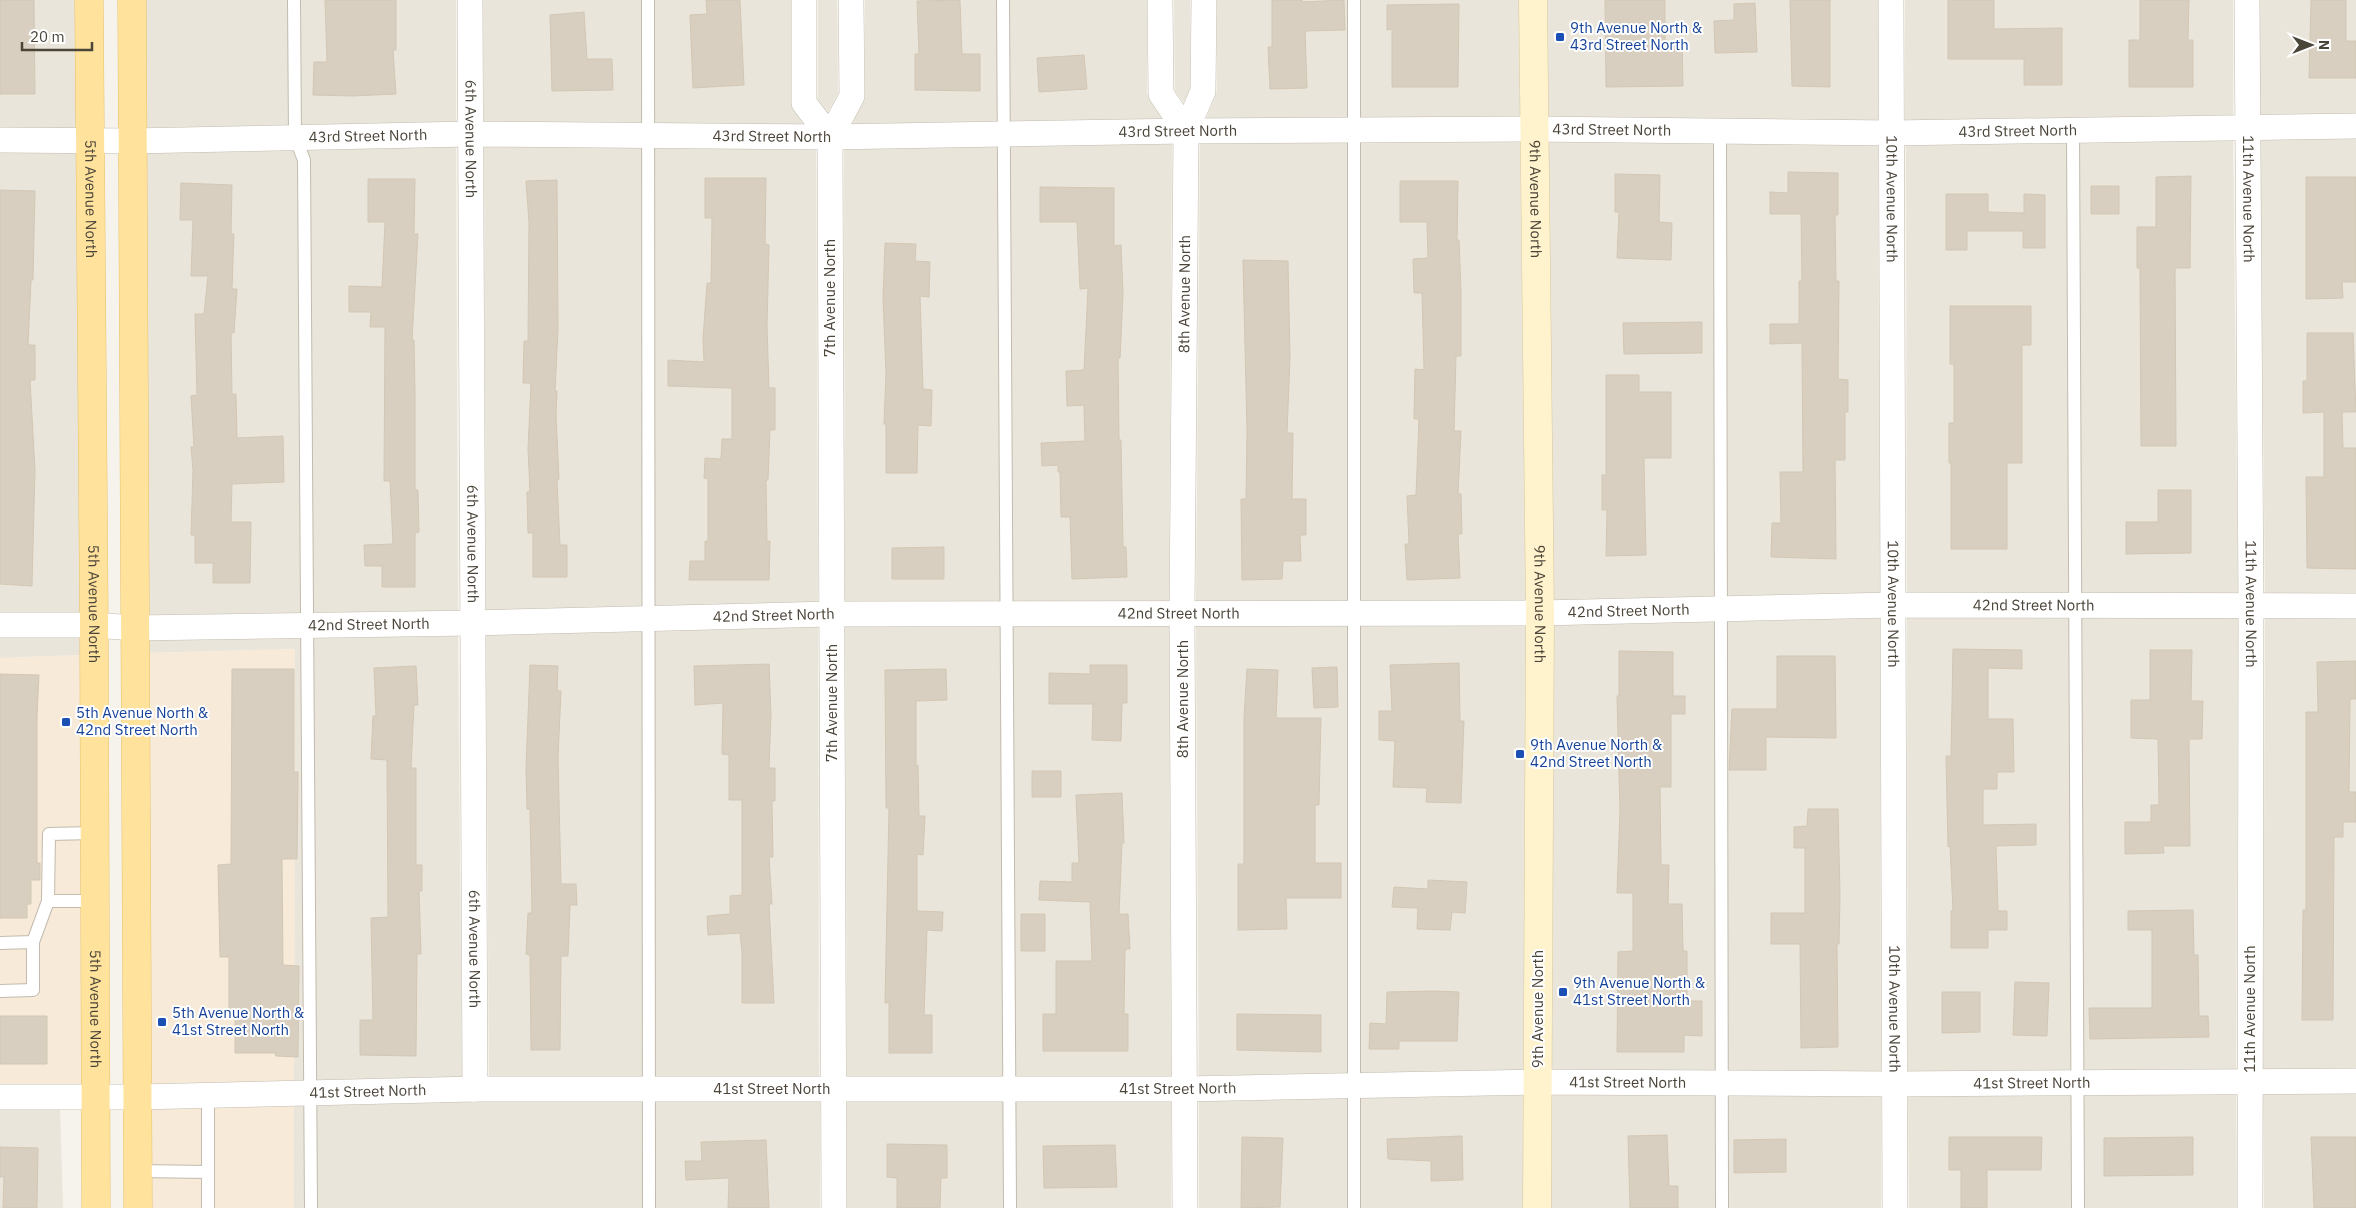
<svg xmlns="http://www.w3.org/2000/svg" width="2356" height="1208" font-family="'IBM Plex Sans',sans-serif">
<rect width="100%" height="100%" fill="#f6f3ec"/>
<path fill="#eae5da" d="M 0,0 L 76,0 L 76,129 L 0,128 Z
M 146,0 L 456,0 L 456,122 L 146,128 Z
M 483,0 L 791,0 L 791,103 L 793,110 L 804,125 L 484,122 Z
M 818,0 L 837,0 L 838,93 L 828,112 L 818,99 Z
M 865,0 L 1147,0 L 1147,94 L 1162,119 L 852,125 L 865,96 Z
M 1174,0 L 1190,0 L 1190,89 L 1184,103 L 1175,91 Z
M 1217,0 L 1519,0 L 1520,117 L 1206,119 L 1217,91 Z
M 1546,0 L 1878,0 L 1878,121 L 1547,117 Z
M 1905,0 L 2233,0 L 2233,116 L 1905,121 Z
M 2260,0 L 2356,0 L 2356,114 L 2260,115 Z
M 2356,138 L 2356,594 L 2265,593 L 2260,139 Z
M 2233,140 L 2238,593 L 1907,593 L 1906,145 Z
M 1520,141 L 1526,601 L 1196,601 L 1200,143 Z
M 1547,141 L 1878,145 L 1880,594 L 1554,601 Z
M 1172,143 L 1169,601 L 845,602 L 844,149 Z
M 456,146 L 458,611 L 148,615 L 146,152 Z
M 484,146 L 816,149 L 818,602 L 486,611 Z
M 0,153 L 76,153 L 80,613 L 0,613 Z
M 1880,618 L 1881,1072 L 1552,1070 L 1554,625 Z
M 1907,618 L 2238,618 L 2236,1069 L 1908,1072 Z
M 2265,618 L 2356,618 L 2356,1069 L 2263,1069 Z
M 845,626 L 1169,626 L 1171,1077 L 847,1076 Z
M 1196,626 L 1527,626 L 1524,1070 L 1199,1076 Z
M 818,627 L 819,1076 L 489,1076 L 486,635 Z
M 458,636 L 462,1077 L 294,1081 L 295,649 L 148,653 L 148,640 Z
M 81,637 L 81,655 L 0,658 L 0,638 Z
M 1552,1094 L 1881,1096 L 1881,1208 L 1551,1208 Z
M 2236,1094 L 2237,1208 L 1909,1208 L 1908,1096 Z
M 2263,1094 L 2356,1094 L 2356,1208 L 2264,1208 Z
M 1524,1095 L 1523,1208 L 1199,1208 L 1199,1101 Z
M 820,1100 L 820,1208 L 294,1208 L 294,1105 L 475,1101 Z
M 847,1100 L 1171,1101 L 1171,1208 L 847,1208 Z
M 0,1109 L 60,1109 L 63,1208 L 0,1208 Z"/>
<path fill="#f7ead8" d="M 295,649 L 294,1081 L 152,1085 L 148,653 Z
M 81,655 L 81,1085 L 0,1085 L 0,658 Z
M 294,1105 L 294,1208 L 152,1208 L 152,1109 Z"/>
<path fill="#d8cfc1" stroke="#d3c7b4" d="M 0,0 L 34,0 L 35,94 L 0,94 Z
M 325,0 L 396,0 L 396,50 L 393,50 L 396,94 L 353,96 L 313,95 L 314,62 L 327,62 Z
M 706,0 L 740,0 L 744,85 L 693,88 L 690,15 L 707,14 Z
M 960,0 L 962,54 L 980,54 L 980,91 L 915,90 L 915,54 L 919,54 L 917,1 Z
M 1272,0 L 1302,0 L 1302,2 L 1344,0 L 1345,30 L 1305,31 L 1307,88 L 1270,89 L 1268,47 L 1272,47 Z
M 1605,0 L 1665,0 L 1665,43 L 1682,42 L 1683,86 L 1606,87 Z
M 1790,0 L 1830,0 L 1830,87 L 1792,86 Z
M 1948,0 L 1994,0 L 1994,29 L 2062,28 L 2062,85 L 2024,85 L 2024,59 L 1948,59 Z
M 2140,0 L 2189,0 L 2188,40 L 2193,40 L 2193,87 L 2129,87 L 2129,40 L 2140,40 Z
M 2311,0 L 2346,0 L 2346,41 L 2356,41 L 2356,78 L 2309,78 Z
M 1755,3 L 1757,52 L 1715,53 L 1714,21 L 1734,20 L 1734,4 Z
M 1459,4 L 1458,87 L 1392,87 L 1392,29 L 1387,30 L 1387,5 Z
M 584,12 L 587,59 L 612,59 L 613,90 L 552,91 L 550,15 Z
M 1084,55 L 1087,89 L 1039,92 L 1037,58 Z
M 1788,172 L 1838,173 L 1838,215 L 1835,215 L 1836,281 L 1839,281 L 1838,379 L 1848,380 L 1848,412 L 1845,412 L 1845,460 L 1835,460 L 1836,559 L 1771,557 L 1772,523 L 1781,523 L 1780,472 L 1803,472 L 1802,343 L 1770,344 L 1770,324 L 1799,324 L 1799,281 L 1802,281 L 1801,214 L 1770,214 L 1770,192 L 1788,193 Z
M 1615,174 L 1660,175 L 1659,222 L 1672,223 L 1671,260 L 1617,258 L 1619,212 L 1615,212 Z
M 2191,176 L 2190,268 L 2175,268 L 2176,446 L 2141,446 L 2140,268 L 2137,268 L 2137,227 L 2156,227 L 2156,177 Z
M 2306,177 L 2356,177 L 2356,282 L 2342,282 L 2343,298 L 2306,299 Z
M 705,178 L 766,178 L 765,244 L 769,245 L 767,327 L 769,388 L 775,388 L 775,430 L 770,430 L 768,480 L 766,480 L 767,541 L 770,541 L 769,580 L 689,580 L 690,561 L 705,561 L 705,541 L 708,541 L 708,479 L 704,478 L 705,458 L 721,459 L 722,439 L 732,439 L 732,388 L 668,386 L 668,360 L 704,362 L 703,339 L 707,283 L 711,283 L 712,218 L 705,218 Z
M 368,179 L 415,179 L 414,234 L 418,234 L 412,340 L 414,340 L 415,393 L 415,490 L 418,490 L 419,532 L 415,533 L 415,587 L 382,587 L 382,566 L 365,566 L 364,545 L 393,544 L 390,481 L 384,481 L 385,327 L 370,327 L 371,312 L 349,312 L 349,286 L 382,287 L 385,222 L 368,222 Z
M 557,180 L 558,329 L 555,391 L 557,391 L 556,415 L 559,479 L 557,480 L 560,545 L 567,545 L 567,577 L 533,577 L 533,533 L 528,533 L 527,492 L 530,492 L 528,449 L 531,383 L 523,383 L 524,341 L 528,341 L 529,222 L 526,181 Z
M 1400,181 L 1458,181 L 1457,240 L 1459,240 L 1461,291 L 1461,356 L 1456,356 L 1454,431 L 1461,431 L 1458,494 L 1461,494 L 1462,534 L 1458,534 L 1460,578 L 1407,580 L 1405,544 L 1409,544 L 1407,496 L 1416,495 L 1419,419 L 1414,419 L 1415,369 L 1424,370 L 1422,293 L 1414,293 L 1413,259 L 1428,258 L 1427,222 L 1400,222 Z
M 181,183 L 232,185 L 231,234 L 234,234 L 232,289 L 237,289 L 234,333 L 231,333 L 232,394 L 236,394 L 237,438 L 283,436 L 284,482 L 232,484 L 231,522 L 251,522 L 250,583 L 213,583 L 213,563 L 195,563 L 195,535 L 191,535 L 193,470 L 191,447 L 194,447 L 191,396 L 197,395 L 195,314 L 204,314 L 208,276 L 191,276 L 193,220 L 180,220 Z
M 2091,186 L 2119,186 L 2119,214 L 2091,214 Z
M 1040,187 L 1114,188 L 1114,246 L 1121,245 L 1123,293 L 1120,358 L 1118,358 L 1119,440 L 1121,440 L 1123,547 L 1126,547 L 1127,577 L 1072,579 L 1070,517 L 1061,517 L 1060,472 L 1058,472 L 1058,465 L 1042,466 L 1041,443 L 1085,441 L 1084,405 L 1067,406 L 1066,371 L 1084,370 L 1088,288 L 1080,289 L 1077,222 L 1040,222 Z
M 0,190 L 35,191 L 33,280 L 31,280 L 28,345 L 35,345 L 35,380 L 30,380 L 35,470 L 32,586 L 0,584 Z
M 1946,194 L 1988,194 L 1988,212 L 2024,213 L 2024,194 L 2045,195 L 2045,248 L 2023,248 L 2023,231 L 1967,231 L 1967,250 L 1946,250 Z
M 885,243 L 916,244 L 915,261 L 930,262 L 929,297 L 920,296 L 923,389 L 932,390 L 931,426 L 918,425 L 917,473 L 886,473 L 886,424 L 884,424 L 886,373 L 883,297 Z
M 1243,260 L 1288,261 L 1290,358 L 1287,433 L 1293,433 L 1292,499 L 1306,499 L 1306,535 L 1300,535 L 1301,561 L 1283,561 L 1282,579 L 1242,580 L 1241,499 L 1246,499 L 1247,432 Z
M 1950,306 L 2031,306 L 2031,345 L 2022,345 L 2022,463 L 2007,463 L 2007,549 L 1951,549 L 1951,463 L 1949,463 L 1949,423 L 1954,423 L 1954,364 L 1950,364 Z
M 1702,322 L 1702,353 L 1624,354 L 1623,323 Z
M 2307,333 L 2353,333 L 2356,412 L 2342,412 L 2343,448 L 2356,448 L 2356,569 L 2307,568 L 2306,477 L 2324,477 L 2324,412 L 2303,413 L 2303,381 L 2307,381 Z
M 1606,375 L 1639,375 L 1639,392 L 1671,392 L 1671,458 L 1644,458 L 1646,555 L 1606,556 L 1607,510 L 1602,510 L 1602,475 L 1606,475 Z
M 2158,490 L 2191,490 L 2191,553 L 2126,554 L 2126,522 L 2158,522 Z
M 944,547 L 944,579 L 892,579 L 892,548 Z
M 1953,649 L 2022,650 L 2022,669 L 1988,668 L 1988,719 L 2013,719 L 2014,772 L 1997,772 L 1997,789 L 1983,789 L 1983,825 L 2036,824 L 2036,845 L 1996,846 L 1998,911 L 2007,911 L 2007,930 L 1988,930 L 1988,948 L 1951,948 L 1951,911 L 1953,911 L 1950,846 L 1948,847 L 1946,756 L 1951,756 Z
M 2150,650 L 2192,650 L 2191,701 L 2203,701 L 2202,739 L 2189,739 L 2190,846 L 2163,846 L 2164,853 L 2125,854 L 2125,822 L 2151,822 L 2151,805 L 2159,805 L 2158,739 L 2131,738 L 2131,700 L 2150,700 Z
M 1619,651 L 1673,652 L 1673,696 L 1685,696 L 1685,714 L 1671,714 L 1671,787 L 1660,787 L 1661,865 L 1669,865 L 1668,904 L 1682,904 L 1683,951 L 1687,951 L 1687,1001 L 1702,1001 L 1702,1036 L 1684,1035 L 1684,1052 L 1617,1052 L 1618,952 L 1633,951 L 1633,893 L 1617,893 L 1620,811 L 1617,696 L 1619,696 Z
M 1777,656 L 1835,656 L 1836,738 L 1766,737 L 1766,770 L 1729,770 L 1732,709 L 1777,709 Z
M 2356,661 L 2356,699 L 2350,699 L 2349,792 L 2356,792 L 2356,822 L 2343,822 L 2343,837 L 2334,837 L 2333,1020 L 2302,1020 L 2303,910 L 2306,910 L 2306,712 L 2318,712 L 2317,662 Z
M 1459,663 L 1460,721 L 1464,721 L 1461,803 L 1426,802 L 1427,788 L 1393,787 L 1395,741 L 1379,740 L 1379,711 L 1392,711 L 1390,665 Z
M 769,664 L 771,714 L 769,768 L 775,768 L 775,801 L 772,801 L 773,857 L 769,857 L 772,904 L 769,904 L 774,1003 L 742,1003 L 742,952 L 740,933 L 708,935 L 707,916 L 730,914 L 730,896 L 742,895 L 742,800 L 729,800 L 729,755 L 722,754 L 723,703 L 695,705 L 694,666 Z
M 530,665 L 558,666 L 557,691 L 561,691 L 558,757 L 561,884 L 576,884 L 577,905 L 570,905 L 568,956 L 561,956 L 560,1050 L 531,1050 L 530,955 L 526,954 L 528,913 L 532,913 L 530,809 L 527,809 L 526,769 Z
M 1090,665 L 1127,665 L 1127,703 L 1122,703 L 1121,741 L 1092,740 L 1093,704 L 1049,704 L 1049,673 L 1090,674 Z
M 416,666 L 418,705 L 414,705 L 411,768 L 416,768 L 416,865 L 422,865 L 422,891 L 419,891 L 421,954 L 417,954 L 416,1056 L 360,1055 L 360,1020 L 373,1020 L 371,918 L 388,917 L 387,760 L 371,759 L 373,716 L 376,716 L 374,668 Z
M 1337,667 L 1338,707 L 1314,708 L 1312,668 Z
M 232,669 L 294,669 L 294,772 L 298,772 L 297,859 L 282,859 L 283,965 L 299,966 L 298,1057 L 276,1056 L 275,1053 L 235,1053 L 235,1018 L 229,1018 L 229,957 L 220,957 L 218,865 L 231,864 Z
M 946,669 L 947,700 L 916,701 L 916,766 L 918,765 L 919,816 L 925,816 L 923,855 L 917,854 L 917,911 L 943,912 L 942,931 L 927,930 L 924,1015 L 932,1015 L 932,1053 L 889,1053 L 889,1003 L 885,1003 L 889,808 L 886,808 L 885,670 Z
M 1247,669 L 1278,670 L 1276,718 L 1321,718 L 1319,805 L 1315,805 L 1315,863 L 1341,863 L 1341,898 L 1286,898 L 1287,929 L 1238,930 L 1238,864 L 1244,864 L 1244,717 Z
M 0,674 L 39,675 L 37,716 L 37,863 L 40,863 L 40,880 L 31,880 L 31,904 L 27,904 L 27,918 L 0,918 Z
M 1032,771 L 1061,771 L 1061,797 L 1032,797 Z
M 1122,793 L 1124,843 L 1122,843 L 1119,914 L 1128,914 L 1130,949 L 1125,949 L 1124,1014 L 1128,1014 L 1128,1051 L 1043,1051 L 1043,1014 L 1056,1014 L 1056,961 L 1092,961 L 1090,902 L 1039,900 L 1040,881 L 1072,882 L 1072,863 L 1079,863 L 1076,795 Z
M 1808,809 L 1838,809 L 1840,895 L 1839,944 L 1837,944 L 1838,1047 L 1801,1048 L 1800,944 L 1771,944 L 1771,913 L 1805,913 L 1805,848 L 1794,848 L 1794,827 L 1807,826 Z
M 1428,880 L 1467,882 L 1465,913 L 1452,912 L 1450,930 L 1417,929 L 1418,908 L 1392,907 L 1394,887 L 1428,889 Z
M 2193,910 L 2194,955 L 2198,955 L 2199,1016 L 2208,1016 L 2209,1037 L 2090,1039 L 2089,1008 L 2152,1008 L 2152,930 L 2128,930 L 2128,911 Z
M 1021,914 L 1045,914 L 1045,951 L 1021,951 Z
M 2015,982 L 2049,983 L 2047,1036 L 2013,1035 Z
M 1434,991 L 1459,992 L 1457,1041 L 1399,1041 L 1399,1049 L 1369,1049 L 1370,1023 L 1386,1024 L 1387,992 Z
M 1942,992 L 1980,992 L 1980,1032 L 1942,1033 Z
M 1237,1014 L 1321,1015 L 1321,1052 L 1237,1050 Z
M 0,1016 L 47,1016 L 47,1064 L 0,1064 Z
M 1667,1135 L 1669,1186 L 1678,1186 L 1678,1208 L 1630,1208 L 1628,1136 Z
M 1462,1136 L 1463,1180 L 1431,1181 L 1431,1161 L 1388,1159 L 1387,1139 Z
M 1242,1137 L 1283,1138 L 1280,1207 L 1241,1208 Z
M 1949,1137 L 2042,1137 L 2041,1170 L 1987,1170 L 1987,1208 L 1961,1208 L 1961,1170 L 1949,1170 Z
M 2193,1137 L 2193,1175 L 2104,1176 L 2104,1138 Z
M 2311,1137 L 2356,1137 L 2356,1208 L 2314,1208 Z
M 1786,1139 L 1786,1172 L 1734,1173 L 1734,1140 Z
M 766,1140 L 769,1208 L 728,1208 L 729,1178 L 686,1180 L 685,1161 L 702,1161 L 701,1142 Z
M 887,1144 L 947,1145 L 947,1178 L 941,1178 L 940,1208 L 897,1208 L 897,1178 L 887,1177 Z
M 1115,1145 L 1117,1187 L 1044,1188 L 1043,1146 Z
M 0,1147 L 38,1148 L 37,1208 L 3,1208 L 4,1177 L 0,1177 Z"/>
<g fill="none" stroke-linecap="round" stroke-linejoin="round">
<defs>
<path id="lane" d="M 294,0 L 295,137 L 304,160 L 311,1208
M 648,0 L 649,1208
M 1003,0 L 1010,1208
M 2073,130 L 2078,1208
M 1720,131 L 1722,1208
M 48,901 L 95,901
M 0,943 L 33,942
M 0,991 L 33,990 L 33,942 L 48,901 L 49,834 L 94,833
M 138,1171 L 208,1172
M 208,1208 L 208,1095
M 1354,1208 L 1354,0"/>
<g id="street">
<path id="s1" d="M 470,0 L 475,1089"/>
<path d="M 804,0 L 804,103 L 830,137"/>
<path d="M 1160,0 L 1161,94 L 1186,131"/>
<path id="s2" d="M 1891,0 L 1895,1208"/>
<path id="s3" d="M 2247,0 L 2251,605 L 2250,1208"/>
<path id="s4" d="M 0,140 L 132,141 L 470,134 L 830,137 L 1186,131 L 1533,129 L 1892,133 L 2356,126"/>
<path id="s5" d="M 0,625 L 94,625 L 134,628 L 472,623 L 831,614 L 1540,613 L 1893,605 L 2356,606"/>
<path id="s6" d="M 0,1097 L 139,1097 L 475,1089 L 1185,1089 L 1538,1082 L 1895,1084 L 2356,1081"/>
<path d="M 834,1208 L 830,137 L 852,96 L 851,0"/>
<path id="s7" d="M 1185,1208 L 1182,613 L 1186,131 L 1203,91 L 1204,0"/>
</g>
<g id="secondary">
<path id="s8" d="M 1533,0 L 1540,613 L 1537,1208"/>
</g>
<g id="primary">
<path id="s9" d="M 89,0 L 94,625 L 96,1208"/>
<path d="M 132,0 L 138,1208"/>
</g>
</defs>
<use href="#lane" stroke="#c2bbae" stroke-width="14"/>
<use href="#street" stroke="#c2bbae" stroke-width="26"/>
<use href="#secondary" stroke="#d6c79b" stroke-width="29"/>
<use href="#primary" stroke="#e6c16a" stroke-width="29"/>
<use href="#lane" stroke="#fff" stroke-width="12"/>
<use href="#street" stroke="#fff" stroke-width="25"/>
<use href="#secondary" stroke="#fff3cd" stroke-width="28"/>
<use href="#primary" stroke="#ffe39c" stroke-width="28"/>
</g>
<g fill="#1a4fb4" stroke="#fff" stroke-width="2">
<rect x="1555" y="32" width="10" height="10" rx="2.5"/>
<rect x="61" y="717" width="10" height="10" rx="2.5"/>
<rect x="1515" y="749" width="10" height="10" rx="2.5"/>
<rect x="1558" y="987" width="10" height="10" rx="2.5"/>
<rect x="157" y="1017" width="10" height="10" rx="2.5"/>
</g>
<g text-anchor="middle" stroke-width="4" stroke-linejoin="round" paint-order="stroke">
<g font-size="15" fill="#164399" stroke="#fff" text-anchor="start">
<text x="1570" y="33">9th Avenue North &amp;<tspan x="1570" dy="17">43rd Street North</tspan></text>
<text x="76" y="718">5th Avenue North &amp;<tspan x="76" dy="17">42nd Street North</tspan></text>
<text x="1530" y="750">9th Avenue North &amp;<tspan x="1530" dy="17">42nd Street North</tspan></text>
<text x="1573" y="988">9th Avenue North &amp;<tspan x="1573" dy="17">41st Street North</tspan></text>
<text x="172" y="1018">5th Avenue North &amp;<tspan x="172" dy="17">41st Street North</tspan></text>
</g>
<g font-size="15" fill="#4b4439" stroke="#fff">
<text dy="5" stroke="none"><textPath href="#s4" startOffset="1612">43rd Street North</textPath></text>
<text dy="5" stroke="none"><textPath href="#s4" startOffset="1178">43rd Street North</textPath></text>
<text dy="5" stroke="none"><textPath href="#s4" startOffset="2018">43rd Street North</textPath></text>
<text dy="5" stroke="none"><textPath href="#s4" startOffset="368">43rd Street North</textPath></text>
<text dy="5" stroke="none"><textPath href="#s4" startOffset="772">43rd Street North</textPath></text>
<text dy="5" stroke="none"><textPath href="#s1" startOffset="139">6th Avenue North</textPath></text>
<text dy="5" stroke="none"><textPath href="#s9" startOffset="199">5th Avenue North</textPath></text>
<text dy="5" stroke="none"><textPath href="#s8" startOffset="199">9th Avenue North</textPath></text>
<text dy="5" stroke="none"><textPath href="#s2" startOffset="199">10th Avenue North</textPath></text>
<text dy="5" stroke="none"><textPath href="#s3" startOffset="199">11th Avenue North</textPath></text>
<text dy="5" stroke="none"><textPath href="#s7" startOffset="914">8th Avenue North</textPath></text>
<text transform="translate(830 298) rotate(-90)" y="5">7th Avenue North</text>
<text dy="5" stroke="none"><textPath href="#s1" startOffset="544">6th Avenue North</textPath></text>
<text dy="5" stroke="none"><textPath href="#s9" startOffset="604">5th Avenue North</textPath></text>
<text dy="5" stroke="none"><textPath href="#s8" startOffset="604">9th Avenue North</textPath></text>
<text dy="5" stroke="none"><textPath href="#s2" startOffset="604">10th Avenue North</textPath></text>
<text dy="5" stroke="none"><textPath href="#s3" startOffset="604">11th Avenue North</textPath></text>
<text dy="5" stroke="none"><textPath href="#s5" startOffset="2034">42nd Street North</textPath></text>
<text dy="5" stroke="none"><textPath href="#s5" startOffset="1629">42nd Street North</textPath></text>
<text dy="5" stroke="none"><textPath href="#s5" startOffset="1179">42nd Street North</textPath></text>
<text dy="5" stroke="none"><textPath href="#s5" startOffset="774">42nd Street North</textPath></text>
<text dy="5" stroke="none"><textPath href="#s5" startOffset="369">42nd Street North</textPath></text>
<text transform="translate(1183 699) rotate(-90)" y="5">8th Avenue North</text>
<text transform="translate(832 703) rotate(-90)" y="5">7th Avenue North</text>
<text dy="5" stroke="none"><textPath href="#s1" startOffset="949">6th Avenue North</textPath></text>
<text dy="5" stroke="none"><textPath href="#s9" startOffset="1009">5th Avenue North</textPath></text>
<text transform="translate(1538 1009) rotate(-90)" y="5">9th Avenue North</text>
<text dy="5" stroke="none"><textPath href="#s2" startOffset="1009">10th Avenue North</textPath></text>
<text transform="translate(2250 1009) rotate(-90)" y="5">11th Avenue North</text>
<text dy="5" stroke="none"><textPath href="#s6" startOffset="1628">41st Street North</textPath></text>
<text dy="5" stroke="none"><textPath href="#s6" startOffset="2032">41st Street North</textPath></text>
<text dy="5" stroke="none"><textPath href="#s6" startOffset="772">41st Street North</textPath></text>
<text dy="5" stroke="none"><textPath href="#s6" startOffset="1178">41st Street North</textPath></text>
<text dy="5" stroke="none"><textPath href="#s6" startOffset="368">41st Street North</textPath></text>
</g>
</g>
<g transform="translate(2311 45) rotate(90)" stroke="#ffffff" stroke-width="4" paint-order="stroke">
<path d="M0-4L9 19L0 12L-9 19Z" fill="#4b4439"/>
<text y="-8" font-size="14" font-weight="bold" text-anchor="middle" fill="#4b4439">N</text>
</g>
<path d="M22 42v8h70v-8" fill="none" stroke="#4b4439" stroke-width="2.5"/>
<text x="30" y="42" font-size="15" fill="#4b4439" stroke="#ffffff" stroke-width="4" paint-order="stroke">20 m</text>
</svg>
